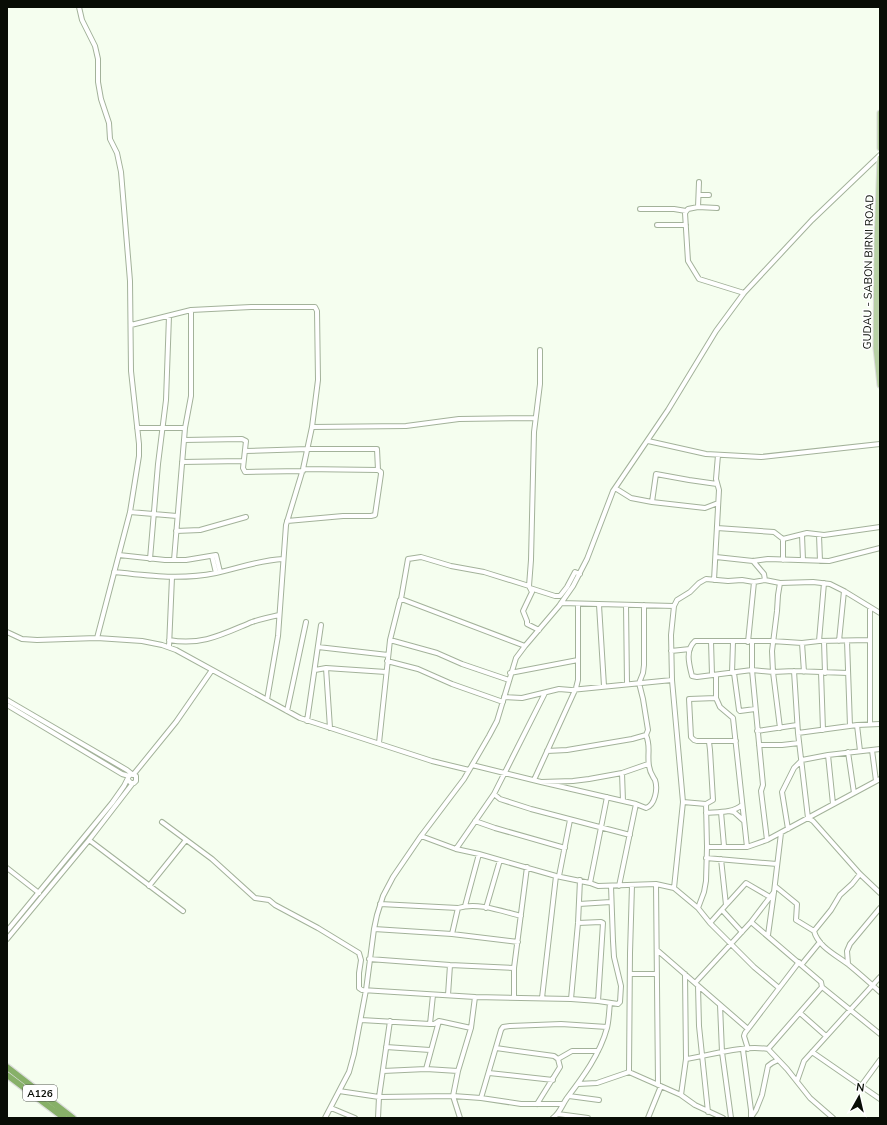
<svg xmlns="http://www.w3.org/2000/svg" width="887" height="1125" font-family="'Nunito Sans',sans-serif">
<rect width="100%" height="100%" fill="#f5feef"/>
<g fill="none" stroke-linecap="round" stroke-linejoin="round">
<defs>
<path id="minor" d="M 79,7 L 82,20 L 95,46 L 98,59 L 98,82 L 101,99 L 109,123 L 110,139 L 117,153 L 121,172 L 130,281 L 131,371 L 139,444 L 139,456 L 130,512 L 97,638
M 699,182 L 698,207 L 688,209 L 685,213 L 688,261 L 699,279 L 744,293
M 699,195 L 709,195
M 698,207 L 717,208
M 640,209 L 674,209 L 686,211
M 657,225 L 686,225
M 131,325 L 191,310 L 251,307 L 315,307 L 317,311 L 318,380 L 312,427 L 303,469 L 286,525 L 278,636 L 267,700
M 312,427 L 406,426 L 459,419 L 535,418
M 137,428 L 185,428
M 184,440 L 242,439 L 246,441 L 243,468 L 245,472 L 303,471
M 648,441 L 706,454 L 761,457 L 880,444
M 245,451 L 308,449 L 377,449 L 378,470 L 381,472 L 381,474 L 375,515 L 371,516 L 343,516 L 287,521
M 182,462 L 243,461
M 303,469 L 378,470
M 615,488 L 631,498 L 652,502 L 705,508 L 718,503
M 652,502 L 656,474 L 689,480 L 717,484
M 130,512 L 177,516
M 717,528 L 774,532 L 783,539 L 783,560
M 176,531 L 200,530 L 246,517
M 802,535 L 803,560
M 819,535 L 820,561
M 783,539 L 807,533 L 824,535 L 880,527
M 119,555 L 165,560 L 186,560 L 216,555 L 220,572
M 212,556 L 216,573
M 716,557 L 753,561 L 768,559 L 829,561 L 880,548
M 150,559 L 158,464 L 166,400 L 169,316
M 174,560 L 185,428 L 191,396 L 191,310
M 753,561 L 764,574 L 765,580 L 780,583
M 114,572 C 150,576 181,580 216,573 C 239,568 260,560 283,559
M 714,580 L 719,490 L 716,479 L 718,455
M 530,588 L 555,596 L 560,596 L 567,587 L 575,572 L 580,574
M 401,599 L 408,559 L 421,557 L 451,566 L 484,572 L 529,586
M 561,603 L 674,606
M 599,605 L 604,686
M 626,605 L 627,684
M 870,607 L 870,724
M 539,630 L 527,624 L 527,621 L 523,611 L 532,592 L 529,586 L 531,560 L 534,432 L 540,384 L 540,350
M 7,632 L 22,639 L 37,640 L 97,638 L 142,641 L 162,645 L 176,650 L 300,718 L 432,761 L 469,770
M 169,640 C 202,646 223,634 252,622 C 261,619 270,617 279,615
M 390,640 L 437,653 L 462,664 L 509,680
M 711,641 L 712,675
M 819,641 L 824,583
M 824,641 L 825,673
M 839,641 L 844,591
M 847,641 L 850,726
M 748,642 L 754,582
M 752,642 L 752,670 L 763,785 L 761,791 L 767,840
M 802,643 L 804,672
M 169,647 L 172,577
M 318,647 L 388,655
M 671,651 L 690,649
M 387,661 L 418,669 L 452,684 L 503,702
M 326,668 L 330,728
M 315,670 L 326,668 L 386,672
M 794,671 L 798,733 L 808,818 L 813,821 L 860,874 L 880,893
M 821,672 L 823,730
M 510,673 L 578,660
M 732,673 L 733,642
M 734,673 L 739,710 L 740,711 L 755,709
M 848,673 L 794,671 L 773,672 L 752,670 L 697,677 L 692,676 C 689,664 685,650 695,641 L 772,641 L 802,643 L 819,641 L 870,640
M 716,675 L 716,698 L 720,707 L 733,718 L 747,847
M 504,697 L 522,698 L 559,689 L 571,690 L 672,680
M 716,698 L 689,699 L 691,737 L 694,740 L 697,741 L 736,741
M 7,700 L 127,770 L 132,774
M 7,705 L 122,774 L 129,776
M 287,711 L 306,622
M 307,721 L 321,625
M 857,725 L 860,751
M 780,728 L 773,672 L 772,651 L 777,611 L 778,595 L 780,583 L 813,582 L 830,584 L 844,591 L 880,613
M 757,731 L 797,725
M 798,733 L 857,725 L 880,724
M 379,743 L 390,640 L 400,600 L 404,600 L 525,646
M 759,745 L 782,745 L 799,743
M 872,750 L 876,781
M 547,751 L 567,750 L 632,739 L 646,735 L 648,730 L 643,699 L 639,683 L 643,673 L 644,665 L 644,605
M 848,752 L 854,793
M 828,755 L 833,804
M 472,765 L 541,782 L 573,781 L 589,779 L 622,773 L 648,764
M 622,773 L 623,801
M 133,775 L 176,722 L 212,670
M 534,780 L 576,688 L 578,680 L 578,604
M 541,782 L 636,804 L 646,808 C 655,805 658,789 655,780 C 652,775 650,773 649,766 C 647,753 651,747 646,735
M 494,794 L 500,799 L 531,809 L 630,835
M 683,802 L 706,804 L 713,800 L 710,750 L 709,742
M 729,811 L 734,812 L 744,821
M 721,812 L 724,846
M 706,813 C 718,812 733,813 742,805
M 475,821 L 495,828 L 565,848
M 162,822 L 212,859 L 255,898 L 269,900 L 275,905 L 318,928 L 359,953 L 361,960 L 359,973 L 359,988 L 362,990 L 475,997 L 571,999 L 598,1001 L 603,923 L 601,922 L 578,923
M 788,829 L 782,792 L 794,768 L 802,760 L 828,755 L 880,749
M 421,836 L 456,849 L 479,854 L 556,876 L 590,883 L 598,886 L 656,884 L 674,888 L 698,908 L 710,923 L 754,967 L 779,988
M 89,840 L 183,911
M 707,847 L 747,847 L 767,840 L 880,779
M 456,849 L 494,794 L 545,693
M 706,858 L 777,864
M 7,868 L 39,893
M 860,874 L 852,884 L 840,895 L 831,910 L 814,931 C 818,947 838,956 849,965 C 860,974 870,983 880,992
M 559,876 L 570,820
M 590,883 L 607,797
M 656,884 L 658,1085
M 149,886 L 186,840
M 619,886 L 636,804
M 775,886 L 797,904 L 796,920 L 814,931
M 674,888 L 683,802 L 672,680 L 671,635 L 674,606 L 677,600 L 690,592 L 699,583 L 706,579 L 728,581 L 742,580 L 754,582 L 765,580
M 380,904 L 458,908
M 579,904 L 611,902
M 727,904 L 746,883 L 770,897
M 465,906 L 479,854
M 486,908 L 500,860
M 698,908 L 704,892 L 706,881 L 707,847 L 706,804
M 722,910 L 742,932
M 751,922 L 821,982 L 822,987 L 880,1034
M 710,923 L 726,905 L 721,859
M 374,929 L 452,934 L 518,942
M 7,931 L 112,803 L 124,786 L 129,776 L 132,774 L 136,776 L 136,781 L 134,783 L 131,783 L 128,780
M 452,934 L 458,908 C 478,902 501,911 521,916
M 768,935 L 774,892 L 781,833
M 7,939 L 89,840 L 133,783
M 657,950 L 748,1029
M 369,959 L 450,965 L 514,968
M 802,964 L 820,942
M 848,964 L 847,951 L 850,944 L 880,908
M 630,974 L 657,974
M 695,983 L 751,922 L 774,892
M 698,986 L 699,1026 L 708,1112
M 448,995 L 450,965
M 514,997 L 514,968 L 527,867
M 542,998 L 556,876
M 571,999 L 578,923 L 580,880
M 598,1001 L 618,1004 L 620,1002 L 621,986 L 614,957 L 613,941 L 611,886
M 720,1005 L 722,1052 L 731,1118
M 800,1013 L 826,1036
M 361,1020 L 430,1024 L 434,1024 L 439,1021 L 471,1028
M 430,1024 L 433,995
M 386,1047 L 430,1050
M 496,1048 L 554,1056 L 558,1059 L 560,1067 L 537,1104
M 748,1049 L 744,1036 L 745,1033 L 799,962
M 768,1049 L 822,987
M 743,1050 L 751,1110 L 751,1118
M 812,1052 L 880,1099
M 558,1059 L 572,1051 L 598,1051
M 686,1059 C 712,1055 741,1045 768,1049 L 787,1069 L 810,1098 L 833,1118
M 426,1069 L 439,1021
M 383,1071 L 426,1069 L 458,1071
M 629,1072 L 630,953 L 632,885
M 489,1073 L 553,1080
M 797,1081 L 804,1061 L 880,977
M 578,1084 L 597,1083 L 629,1072 L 681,1095 L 695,1105 L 723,1118
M 861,1086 L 880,1060
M 339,1091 L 379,1097 L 453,1096 L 458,1071 L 471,1028 L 475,997
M 681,1095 L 686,1059 L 685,974
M 569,1096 L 599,1100
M 481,1098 L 501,1030 L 503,1027 L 510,1026 L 561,1024 L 607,1027
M 331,1108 L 355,1118
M 558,1114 L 588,1118
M 752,1116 L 756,1110 L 762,1095 L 768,1066 L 772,1063 L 778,1060
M 325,1118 L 349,1072 L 354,1054 L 366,990 L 374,929 L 377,915 L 383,896 L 393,877 L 421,836 L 464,779 L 489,736 L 497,721 L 516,658 L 525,646 L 559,606 L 573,586 L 587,559 L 613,491 L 668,410 L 716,331 L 744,293 L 784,250 L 812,220 L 880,155
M 378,1118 L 379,1097 L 390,1021
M 460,1118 L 453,1096 L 481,1098 L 521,1104 L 563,1104
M 553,1118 C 560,1113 562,1105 567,1098 C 583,1077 600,1054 607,1028 C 609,1020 609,1011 610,1003
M 648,1118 L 661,1086"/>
<path id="major" d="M 880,113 L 880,148
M 880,158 L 877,242 L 876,348 L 880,385"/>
<path id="highway" d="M 7,1067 L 73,1118
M 7,1075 L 64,1118"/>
</defs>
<use href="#minor" stroke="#a3b29a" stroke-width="6"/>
<use href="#major" stroke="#dcdddc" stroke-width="7"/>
<use href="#highway" stroke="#dcdddc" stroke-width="8"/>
<use href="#minor" stroke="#fff" stroke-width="4"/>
<use href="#major" stroke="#b7d0a4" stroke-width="5"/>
<use href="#highway" stroke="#87b068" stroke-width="5.5"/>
</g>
<g text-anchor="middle" stroke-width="3" stroke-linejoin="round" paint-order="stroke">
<rect fill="#fff" stroke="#525650" stroke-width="1" x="23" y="1085" width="34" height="16" rx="3"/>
<g font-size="10" font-weight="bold" fill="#080d05">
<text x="40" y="1097">A126</text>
</g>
<g font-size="11" fill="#080d05" stroke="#fff">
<text transform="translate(868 272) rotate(-89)" y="4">GUDAU - SABON BIRNI ROAD</text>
</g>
</g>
<rect width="887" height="1125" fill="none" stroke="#080d05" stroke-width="16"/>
<g transform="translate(859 1097) rotate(8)" stroke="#ffffff" stroke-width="3" paint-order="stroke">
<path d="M0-3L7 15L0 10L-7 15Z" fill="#080d05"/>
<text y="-6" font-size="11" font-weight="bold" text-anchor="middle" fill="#080d05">N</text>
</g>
</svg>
